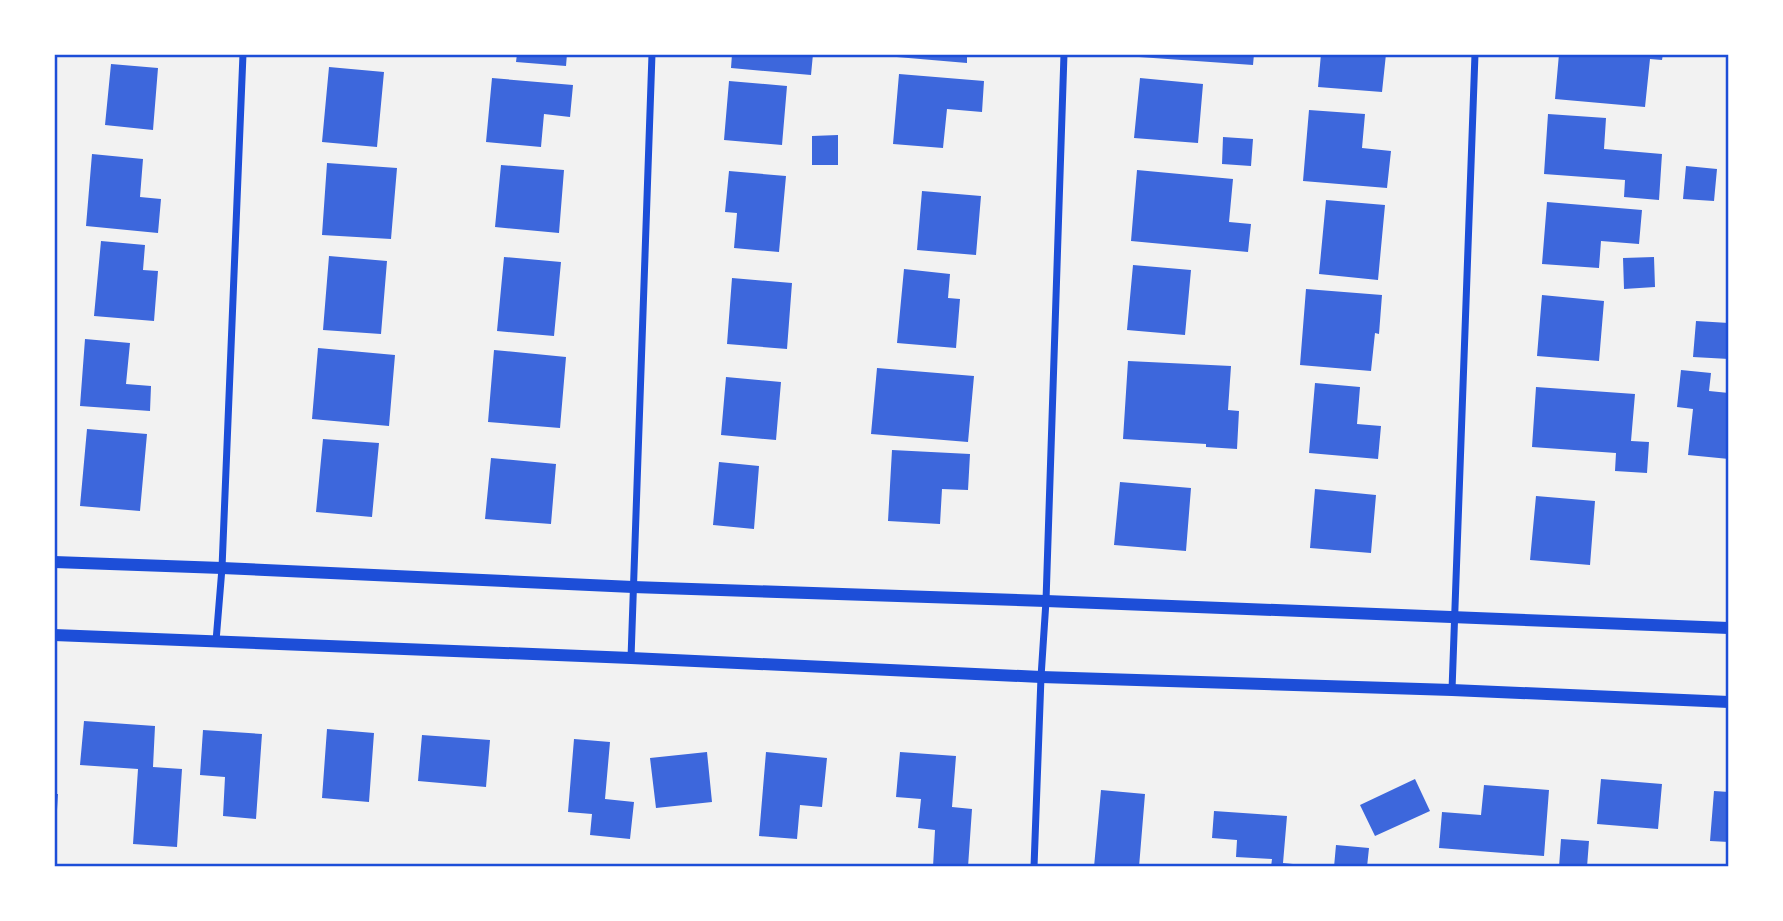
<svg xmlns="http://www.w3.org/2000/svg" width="1783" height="921" font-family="'PT Sans Narrow',sans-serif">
<rect width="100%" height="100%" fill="#f2f2f2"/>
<path fill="#3d67dc" d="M 517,54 L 567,54 L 566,66 L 516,62 Z
M 732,54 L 813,54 L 811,75 L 731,68 Z
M 885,54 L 967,54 L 967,63 L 885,56 Z
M 1139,54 L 1254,54 L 1253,65 L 1139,57 Z
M 1321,54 L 1386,54 L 1382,92 L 1318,87 Z
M 1559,54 L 1663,54 L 1662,60 L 1650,59 L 1645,107 L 1555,99 Z
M 111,64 L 158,68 L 153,130 L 105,125 Z
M 329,67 L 384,72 L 377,147 L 322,142 Z
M 899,74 L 984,81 L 982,112 L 947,109 L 943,148 L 893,144 Z
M 492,78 L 573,85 L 570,117 L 544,114 L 541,147 L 486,142 Z
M 1140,78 L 1203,84 L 1198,143 L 1134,138 Z
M 729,81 L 787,86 L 782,145 L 724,140 Z
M 1309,110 L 1365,114 L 1362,148 L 1391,151 L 1387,188 L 1303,181 Z
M 1548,114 L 1606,118 L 1604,149 L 1662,154 L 1659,200 L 1624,197 L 1625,180 L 1544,174 Z
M 838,135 L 838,165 L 812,165 L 812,136 Z
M 1223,137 L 1253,139 L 1251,166 L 1222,164 Z
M 92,154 L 143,159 L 140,197 L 161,199 L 158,233 L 86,226 Z
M 327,163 L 397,168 L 391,239 L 322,235 Z
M 501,165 L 564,170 L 559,233 L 495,227 Z
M 1686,166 L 1717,169 L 1714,201 L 1683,199 Z
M 1137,170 L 1233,179 L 1229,222 L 1251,224 L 1248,252 L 1131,241 Z
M 729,171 L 786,176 L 779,252 L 734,248 L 737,213 L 725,212 Z
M 922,191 L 981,196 L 976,255 L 917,250 Z
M 1326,200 L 1385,205 L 1378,280 L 1319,274 Z
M 1547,202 L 1642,210 L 1639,244 L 1601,241 L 1599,268 L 1542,264 Z
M 101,241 L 145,245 L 143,270 L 158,271 L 154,321 L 94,316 Z
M 329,256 L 387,261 L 381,334 L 323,330 Z
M 504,257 L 561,262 L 554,336 L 497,331 Z
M 1654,257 L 1655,287 L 1624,289 L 1623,258 Z
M 1133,265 L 1191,270 L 1185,335 L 1127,330 Z
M 904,269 L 950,274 L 948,298 L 960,299 L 956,348 L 897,343 Z
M 732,278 L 792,283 L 787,349 L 727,344 Z
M 1306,289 L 1382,295 L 1379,334 L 1375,333 L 1371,371 L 1300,365 Z
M 1542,295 L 1604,301 L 1599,361 L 1537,356 Z
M 1696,321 L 1729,323 L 1729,359 L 1693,357 Z
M 85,339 L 130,343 L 126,384 L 151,386 L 150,411 L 80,406 Z
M 318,348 L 395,355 L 389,426 L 312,419 Z
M 494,350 L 566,357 L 560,428 L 488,422 Z
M 1128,361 L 1231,366 L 1228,410 L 1239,411 L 1237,449 L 1206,447 L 1206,444 L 1123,439 Z
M 877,368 L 974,376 L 968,442 L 871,434 Z
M 1681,370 L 1711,373 L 1709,391 L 1729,393 L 1729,459 L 1688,455 L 1693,409 L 1677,407 Z
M 726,377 L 781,382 L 776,440 L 721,435 Z
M 1315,383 L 1360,387 L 1357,424 L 1381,426 L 1378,459 L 1309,453 Z
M 1536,387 L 1635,394 L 1631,441 L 1649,442 L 1647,473 L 1615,471 L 1616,453 L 1532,447 Z
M 87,429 L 147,434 L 140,511 L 80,506 Z
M 323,439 L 379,443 L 372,517 L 316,512 Z
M 892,450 L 970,454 L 968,490 L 942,489 L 940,524 L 888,521 Z
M 491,458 L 556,464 L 551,524 L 485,519 Z
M 719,462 L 759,466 L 754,529 L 713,525 Z
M 1120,482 L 1191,488 L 1186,551 L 1114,545 Z
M 1315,489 L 1376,495 L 1371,553 L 1310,548 Z
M 1536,496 L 1595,501 L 1590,565 L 1530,560 Z
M 84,721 L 155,726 L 153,767 L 182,769 L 177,847 L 133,844 L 138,769 L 80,765 Z
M 327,729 L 374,733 L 369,802 L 322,798 Z
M 203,730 L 262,734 L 256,819 L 223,816 L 225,777 L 200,775 Z
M 422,735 L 490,740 L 486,787 L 418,781 Z
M 574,739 L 610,742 L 605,799 L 634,802 L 630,839 L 590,835 L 592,814 L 568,812 Z
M 707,752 L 712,802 L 656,808 L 650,758 Z
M 766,752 L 827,758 L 822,807 L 800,805 L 797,839 L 759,836 Z
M 900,752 L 956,756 L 952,807 L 972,809 L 968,867 L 933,867 L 935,830 L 918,828 L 921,799 L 896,797 Z
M 1415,779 L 1430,811 L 1375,836 L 1360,805 Z
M 1601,779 L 1662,784 L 1658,829 L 1597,824 Z
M 1484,785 L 1549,790 L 1544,856 L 1439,848 L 1442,812 L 1481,815 Z
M 1101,790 L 1145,794 L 1139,867 L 1094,867 Z
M 1714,791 L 1729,792 L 1729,842 L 1710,841 Z
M 54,794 L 58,794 L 56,826 L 54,826 Z
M 1214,811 L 1287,816 L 1283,863 L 1303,865 L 1303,867 L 1271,867 L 1272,859 L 1236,857 L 1237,840 L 1212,838 Z
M 1561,839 L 1589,841 L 1587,867 L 1559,867 Z
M 1336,845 L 1369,848 L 1367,867 L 1334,867 Z"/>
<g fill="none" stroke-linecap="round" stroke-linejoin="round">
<path stroke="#1d4ed8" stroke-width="7" d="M 216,641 L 222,568 L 243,54
M 631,658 L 652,54
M 1452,690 L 1475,54
M 1034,867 L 1041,677 L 1046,601 L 1064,54"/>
<path stroke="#1d4ed8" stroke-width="12" d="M 54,562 L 222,568 L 633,587 L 1046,601 L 1729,628
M 54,635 L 631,658 L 1041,677 L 1452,690 L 1729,702"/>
</g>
<rect width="1783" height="921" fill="none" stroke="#ffffff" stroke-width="112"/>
<rect x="56" y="56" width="1671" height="809" fill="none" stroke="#1d4ed8" stroke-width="2.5"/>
</svg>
